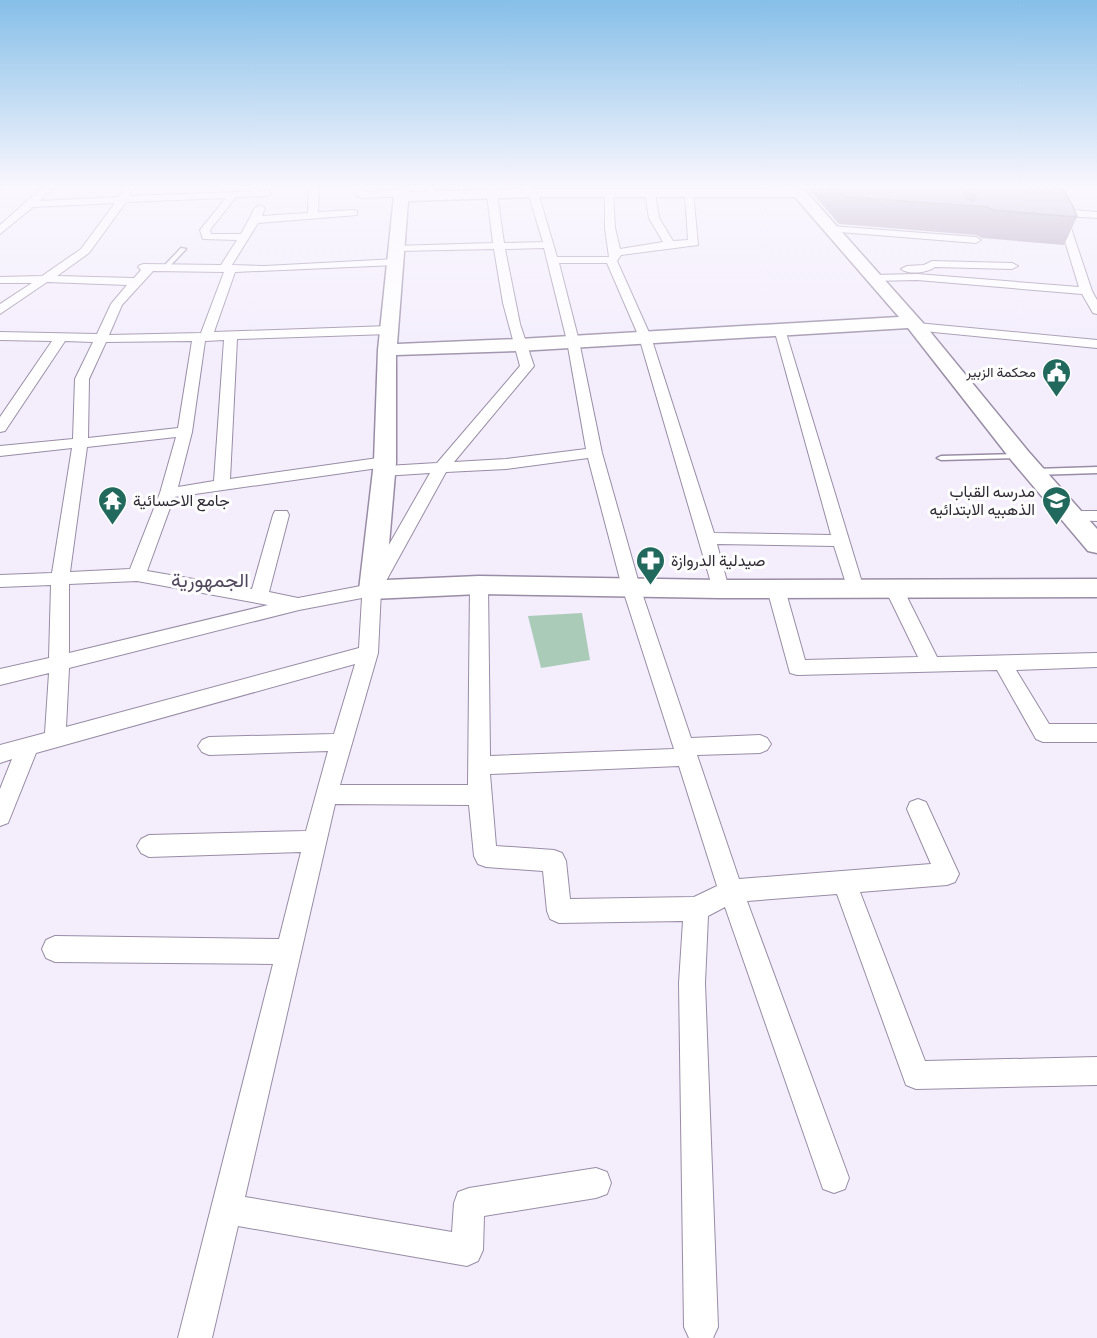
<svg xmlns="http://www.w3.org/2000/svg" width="1097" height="1338" font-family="'PT Sans Narrow',Vazirmatn,sans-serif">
<rect width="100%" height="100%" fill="#f3edfc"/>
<path fill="#aacbb8" d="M 582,613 L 590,660 L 541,668 L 528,616 Z"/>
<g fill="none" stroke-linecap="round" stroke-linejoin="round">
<defs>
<path id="lane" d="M 427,186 L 433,186 L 433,197 L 428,196 Z
M 181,248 L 186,249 L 168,268 L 164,268 L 164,266 Z
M 1020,454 L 1024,456 L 1023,458 L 941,460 L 937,458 L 941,456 Z
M 1097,467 L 1097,473 L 1035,475 L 1031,472 L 1035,469 Z"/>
<path id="street" d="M 0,186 L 6,186 L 0,190 Z
M 44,186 L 55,186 L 40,201 L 119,197 L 124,186 L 134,186 L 129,196 L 269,191 L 271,193 L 266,196 L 236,197 L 210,230 L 211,234 L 241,234 L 255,208 L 260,205 L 265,208 L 262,216 L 308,213 L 309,186 L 319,186 L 318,212 L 353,210 L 357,211 L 357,215 L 258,223 L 232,265 L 265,266 L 396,259 L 402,262 L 396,265 L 235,272 L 214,332 L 389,326 L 395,330 L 389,334 L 237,339 L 230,479 L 385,457 L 393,462 L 387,466 L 437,463 L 520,366 L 503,303 L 494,249 L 398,251 L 393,248 L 394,246 L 493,243 L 487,194 L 492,191 L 497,194 L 504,243 L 543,242 L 529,196 L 521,186 L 531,186 L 539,196 L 557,257 L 609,257 L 605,228 L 605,191 L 613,193 L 615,228 L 620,249 L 663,242 L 649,218 L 645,193 L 650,190 L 655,193 L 659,218 L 673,241 L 688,240 L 685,193 L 693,191 L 698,245 L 621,255 L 617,261 L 651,337 L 714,533 L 831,535 L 774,329 L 776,326 L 784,326 L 864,589 L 861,593 L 855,595 L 849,593 L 834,546 L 717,544 L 729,589 L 726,593 L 720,595 L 714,593 L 639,337 L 607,263 L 559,263 L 579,341 L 602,453 L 640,587 L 691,738 L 760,735 L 767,738 L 771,744 L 767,750 L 760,753 L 697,755 L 739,879 L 931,864 L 907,809 L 910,802 L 918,799 L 926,802 L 959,874 L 955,882 L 947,885 L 860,892 L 925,1061 L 1097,1057 L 1097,1085 L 916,1089 L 906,1085 L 837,894 L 747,901 L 849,1178 L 845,1189 L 834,1193 L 823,1189 L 725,907 L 708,916 L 705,983 L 718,1327 L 713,1338 L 689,1338 L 684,1327 L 679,983 L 683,921 L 559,923 L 550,919 L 547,911 L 543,871 L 486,867 L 478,864 L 474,856 L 469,805 L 335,804 L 245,1197 L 452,1232 L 454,1203 L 458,1192 L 469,1188 L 596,1168 L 607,1172 L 611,1183 L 607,1194 L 596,1198 L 484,1216 L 483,1250 L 478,1261 L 467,1266 L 238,1226 L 212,1338 L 178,1338 L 273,964 L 55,962 L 46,958 L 42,949 L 46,940 L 55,936 L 279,939 L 301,852 L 149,857 L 141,853 L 137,846 L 141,839 L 149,835 L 306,831 L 328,751 L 209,755 L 202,752 L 198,746 L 202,740 L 209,737 L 334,734 L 355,664 L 36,753 L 8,823 L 0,826 L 0,789 L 12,759 L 0,763 L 0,745 L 45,733 L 49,673 L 0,685 L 0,669 L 49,658 L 51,585 L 0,587 L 0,575 L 52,573 L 72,448 L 0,456 L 0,446 L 73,439 L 75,379 L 93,342 L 65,341 L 5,431 L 0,432 L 0,417 L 52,341 L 0,340 L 0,332 L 97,334 L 111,304 L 127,285 L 47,282 L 0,314 L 0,304 L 32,283 L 0,283 L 0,277 L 42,276 L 81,249 L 115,203 L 33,207 L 0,234 L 0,225 ZM 226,198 L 200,230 L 203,239 L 237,240 L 221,265 L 144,264 L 140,265 L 138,267 L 141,270 L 134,278 L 57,276 L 89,253 L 126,202 ZM 544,248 L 567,341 L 586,449 L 506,459 L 454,462 L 534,366 L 520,324 L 505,249 ZM 153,271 L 224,272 L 201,333 L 109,335 L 122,305 ZM 224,340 L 214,481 L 178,487 L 192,432 L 205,341 ZM 192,341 L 178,428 L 88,438 L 89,379 L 106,342 ZM 176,437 L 160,493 L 130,569 L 70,572 L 87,447 ZM 588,458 L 622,587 L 674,749 L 490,756 L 488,585 L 485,581 L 479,579 L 473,581 L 470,585 L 468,785 L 340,785 L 378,653 L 381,590 L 446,472 L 506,469 ZM 378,468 L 375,471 L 383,476 L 430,473 L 366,585 L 298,598 L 269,592 L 289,515 L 287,511 L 275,511 L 273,515 L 252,589 L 147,571 L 174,497 ZM 137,581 L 268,605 L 69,653 L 69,584 ZM 362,598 L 359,648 L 66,727 L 69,668 L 299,610 ZM 679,766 L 717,886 L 694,897 L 570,899 L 566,861 L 562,853 L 554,850 L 496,846 L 490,774 Z
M 355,186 L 365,186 L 366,192 L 402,190 L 407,193 L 402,196 L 361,198 L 356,195 Z
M 1040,186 L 1050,186 L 1064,209 L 1097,212 L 1097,218 L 1067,216 L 1092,291 L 1097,300 L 1097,314 L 1093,313 L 1082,294 L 917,280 L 873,281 L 867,278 L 873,275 L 917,274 L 1079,287 L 1056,212 Z
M 831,226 L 976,237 L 981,240 L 976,243 L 827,231 L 826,229 Z
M 932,261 L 1012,263 L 1018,266 L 1012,269 L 935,267 C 927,273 909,275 901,269 L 907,266 L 924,265 Z
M 917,323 L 1097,340 L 1097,348 L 913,330 L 911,327 L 913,324 Z
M 1073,511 L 1097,511 L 1097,521 L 1067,520 L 1065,516 L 1067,512 Z
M 776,583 L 782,585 L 785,589 L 805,660 L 918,657 L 885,589 L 888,585 L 894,583 L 900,585 L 903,589 L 937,657 L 1097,653 L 1097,667 L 1016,670 L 1049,724 L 1097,724 L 1097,742 L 1043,742 L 1036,739 L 997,670 L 797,675 L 790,673 L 767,589 L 770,585 Z"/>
<path id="secondary" d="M 395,186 L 409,186 L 409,192 L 531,189 L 788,189 L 786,186 L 801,186 L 923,323 L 1028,451 L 1097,529 L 1097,553 L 1088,551 L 1012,461 L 908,328 L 519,351 L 396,355 L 396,462 L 386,580 L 479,576 L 720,580 L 1097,579 L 1097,597 L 720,598 L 479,594 L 372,599 L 363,596 L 359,590 L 374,462 L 378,350 ZM 531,197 L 795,197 L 899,317 L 519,339 L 397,344 L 408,201 Z"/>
</defs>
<use href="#lane" stroke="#988da5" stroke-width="3"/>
<use href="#street" stroke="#988da5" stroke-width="2"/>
<use href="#secondary" stroke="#988da5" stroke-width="3"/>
<use href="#lane" fill="#fff" fill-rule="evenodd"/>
<use href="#street" fill="#fff" fill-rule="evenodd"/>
<use href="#secondary" fill="#fff" fill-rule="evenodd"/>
</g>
<path fill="#a298ae" d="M 806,186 L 1061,186 L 1077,217 L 1064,245 L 982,238 L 976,235 L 839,224 Z"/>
<path fill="#bcb1ca" stroke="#847c8d" stroke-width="1.5" d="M 836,186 L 961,186 L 966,198 L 973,201 L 976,198 L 973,186 L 1061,186 L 1073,206 L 1077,217 L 993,210 L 987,207 L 846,197 Z"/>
<linearGradient id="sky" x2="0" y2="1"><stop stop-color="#86bfe8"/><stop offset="0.5" stop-color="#faf7fe"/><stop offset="1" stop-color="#faf7fe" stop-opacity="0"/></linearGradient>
<rect width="1097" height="373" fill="url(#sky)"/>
<defs>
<symbol id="civic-pin" viewBox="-11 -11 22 30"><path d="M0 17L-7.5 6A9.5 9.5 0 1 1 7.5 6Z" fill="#22695d" stroke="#fdfdfd"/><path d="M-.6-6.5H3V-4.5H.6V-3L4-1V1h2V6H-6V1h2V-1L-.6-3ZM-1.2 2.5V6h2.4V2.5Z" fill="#fff"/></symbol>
<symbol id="temple-pin" viewBox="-11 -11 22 30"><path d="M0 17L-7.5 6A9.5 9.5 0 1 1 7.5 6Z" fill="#22695d" stroke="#fdfdfd"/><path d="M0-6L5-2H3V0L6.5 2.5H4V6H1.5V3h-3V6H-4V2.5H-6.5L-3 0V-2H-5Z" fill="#fff"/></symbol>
<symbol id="school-pin" viewBox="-11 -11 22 30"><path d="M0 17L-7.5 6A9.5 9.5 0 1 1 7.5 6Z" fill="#22695d" stroke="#fdfdfd"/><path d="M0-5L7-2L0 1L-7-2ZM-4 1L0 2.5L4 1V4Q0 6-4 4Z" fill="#fff"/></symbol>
<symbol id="pharmacy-pin" viewBox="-11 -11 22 30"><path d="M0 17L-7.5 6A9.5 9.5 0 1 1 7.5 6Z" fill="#22695d" stroke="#fdfdfd"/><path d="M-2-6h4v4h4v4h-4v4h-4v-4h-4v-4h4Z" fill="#fff"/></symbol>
</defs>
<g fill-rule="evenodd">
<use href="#civic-pin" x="1040" y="356" width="33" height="45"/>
<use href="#temple-pin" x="96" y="484" width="33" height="45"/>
<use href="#school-pin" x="1040" y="484" width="33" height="45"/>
<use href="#pharmacy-pin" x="634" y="544" width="33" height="45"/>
</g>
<g text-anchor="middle" stroke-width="6" stroke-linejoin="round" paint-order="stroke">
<g font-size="14" fill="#2f2b34" stroke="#fdfdfd" text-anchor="end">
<text x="1036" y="377">محكمة الزبير</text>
</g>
<g font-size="16" fill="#2f2b34" stroke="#fdfdfd" text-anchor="start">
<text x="1035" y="497" text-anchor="end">مدرسه القباب<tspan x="1035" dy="18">الذهبيه الابتدائيه</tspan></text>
<text x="133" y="506">جامع الاحسائية</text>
<text x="671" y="566">صيدلية الدروازة</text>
</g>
<g font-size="20" fill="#52485d" stroke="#fdfdfd">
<text x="210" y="587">الجمهورية</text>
</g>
</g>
</svg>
